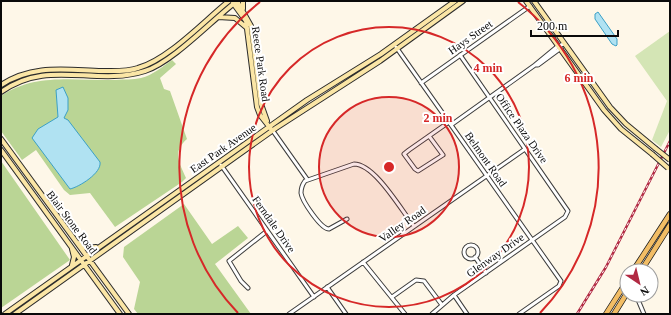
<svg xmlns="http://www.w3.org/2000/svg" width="671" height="315" font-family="'Times New Roman',serif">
<rect width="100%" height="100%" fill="#fef7e8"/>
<path fill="#d4e5b5" d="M 670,31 L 670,130 L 661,147 L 652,140 L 667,101 L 635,56 Z"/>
<path fill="#bad595" d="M 172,60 L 176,64 L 160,78 L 164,89 L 170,91 L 187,139 C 172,152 179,162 186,178 L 182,182 L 115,227 L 90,193 L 70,195 L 64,190 L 36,150 L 22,160 L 1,131 L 1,96 C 35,72 78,81 116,80 C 124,79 133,80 141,78 C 153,75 162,67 172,60 Z
M 1,161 L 70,260 L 1,308 Z
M 184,204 L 212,244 L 238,226 L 248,238 L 215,264 L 251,314 L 138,314 L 134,309 L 140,282 L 123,257 L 124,247 Z"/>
<path fill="#b0e2f2" stroke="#3ba0c6" d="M 598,12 L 617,39 L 617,45 L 616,46 L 612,44 L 595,19 L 595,14 Z
M 63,87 L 68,98 L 68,110 L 64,118 L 68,120 L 100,162 C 102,173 79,187 70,189 L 32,138 L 38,129 L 58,117 L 56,90 Z"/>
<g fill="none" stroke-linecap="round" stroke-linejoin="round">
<defs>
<path id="street" d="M 396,47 L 561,281 L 559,286 L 519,314
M 535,65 L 538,65 L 561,48
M 421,83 L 530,6
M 451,125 L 535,65 L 558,46 L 564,44
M 273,131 L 307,179
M 429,136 L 443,155 L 418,171 L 415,169 L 404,154 L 409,150 L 449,122
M 221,165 L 314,297
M 347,219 L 329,229 C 321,229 302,201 301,193 C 301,188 302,185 305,181 L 354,164 C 375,164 401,210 414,226
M464 252a7 7 0 1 1 14 0a7 7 0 1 1-14 0Z
M 475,257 L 486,273
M 363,262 L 405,314
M 327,287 L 346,314
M 248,288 L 241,281 L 229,261 L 267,231
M 454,295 L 467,314
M 636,295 L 644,314
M 392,297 L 416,280 L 424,281 L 442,305
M 289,314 L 525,149
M 432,314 L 454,295 L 565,217 L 568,211 L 460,55"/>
<path id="secondary" d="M 237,1 L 251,26 L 261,104 L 267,121
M 526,1 L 604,110 L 621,129 L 652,154
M 534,1 L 610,107 L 626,124 L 655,148
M 233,3 L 246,21 L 257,107 L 260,115 L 271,129
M 243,9 L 243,1
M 218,17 L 235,18 L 247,28
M 1,85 C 33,64 65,70 102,71 C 114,71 126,72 138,68 C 169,59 204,21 229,1
M 1,92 C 48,58 95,87 145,71 C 173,62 212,20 237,1
M 1,139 L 129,314
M 1,150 L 120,314
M 79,243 L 86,248 L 96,247
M 72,249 L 74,257 L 72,265
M 5,314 L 307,100 L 381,54 L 455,1
M 15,314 L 276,128 L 380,61 L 463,1"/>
<path id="primary" d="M 633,271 L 670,214
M 641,271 L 670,225
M 606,314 L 627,281
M 614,314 L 627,293"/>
</defs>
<use href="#street" stroke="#3d3d3d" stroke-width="5"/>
<use href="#secondary" stroke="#2c2c2c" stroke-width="6"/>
<use href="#primary" stroke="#1b1b1b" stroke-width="6"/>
<use href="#street" stroke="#fff" stroke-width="3"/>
<use href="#secondary" stroke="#fbe6a6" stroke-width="4"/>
<use href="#primary" stroke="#f2bd65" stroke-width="4.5"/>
<defs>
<path id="rail" d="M 577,314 L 606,267 L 670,141"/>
</defs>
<use href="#rail" stroke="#b22a43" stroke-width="2.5"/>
<use href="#rail" stroke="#fff" stroke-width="1" stroke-dasharray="3" stroke-linecap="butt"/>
<defs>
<path id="secondary-bridge" d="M 655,148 L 670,160
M 652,154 L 668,168"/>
</defs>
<use href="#secondary-bridge" stroke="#2c2c2c" stroke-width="6" stroke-linecap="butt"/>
<use href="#secondary-bridge" stroke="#fbe6a6" stroke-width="4"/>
</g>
<circle cx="389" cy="167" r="70" fill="#d62828" fill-opacity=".12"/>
<g fill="none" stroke="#d62828" stroke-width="2">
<circle cx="389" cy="167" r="70"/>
<circle cx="389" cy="167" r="140"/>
<path d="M238 313A210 210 0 0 1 260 2M518 2A210 210 0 0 1 540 313"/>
</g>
<g text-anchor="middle" stroke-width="4" stroke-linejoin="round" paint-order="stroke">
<g font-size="11" fill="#0a0a0a" stroke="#fff">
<text transform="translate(470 37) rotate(-35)" y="4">Hays Street</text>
<text transform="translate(261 64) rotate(82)" y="4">Reece Park Road</text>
<text transform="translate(522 128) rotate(55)" y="4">Office Plaza Drive</text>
<text transform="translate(223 148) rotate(-35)" y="4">East Park Avenue</text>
<text transform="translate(486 159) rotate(55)" y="4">Belmont Road</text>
<text transform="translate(72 222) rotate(53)" y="4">Blair Stone Road</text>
<text transform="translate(274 224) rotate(55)" y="4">Ferndale Drive</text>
<text transform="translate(402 224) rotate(-35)" y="4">Valley Road</text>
<text transform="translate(495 255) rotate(-35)" y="4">Glenway Drive</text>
</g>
</g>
<circle cx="389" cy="167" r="6" fill="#d62828" stroke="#fff" stroke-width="2"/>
<g font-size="12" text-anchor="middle" font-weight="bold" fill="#d62828" stroke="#fff" stroke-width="4" stroke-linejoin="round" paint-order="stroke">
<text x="488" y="72">4 min</text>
<text x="579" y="82">6 min</text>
<text x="438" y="122">2 min</text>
</g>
<rect width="671" height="315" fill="none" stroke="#0a0a0a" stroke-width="4"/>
<g transform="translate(639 283) rotate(145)"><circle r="19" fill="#ffffff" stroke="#9d9d9d"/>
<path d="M0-3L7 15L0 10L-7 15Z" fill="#b22a43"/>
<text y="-6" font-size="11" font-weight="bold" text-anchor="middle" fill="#0a0a0a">N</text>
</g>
<path d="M531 30v6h87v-6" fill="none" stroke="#0a0a0a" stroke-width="2"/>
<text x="537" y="30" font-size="12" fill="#0a0a0a" stroke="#ffffff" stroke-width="3" paint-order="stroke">200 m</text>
</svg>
